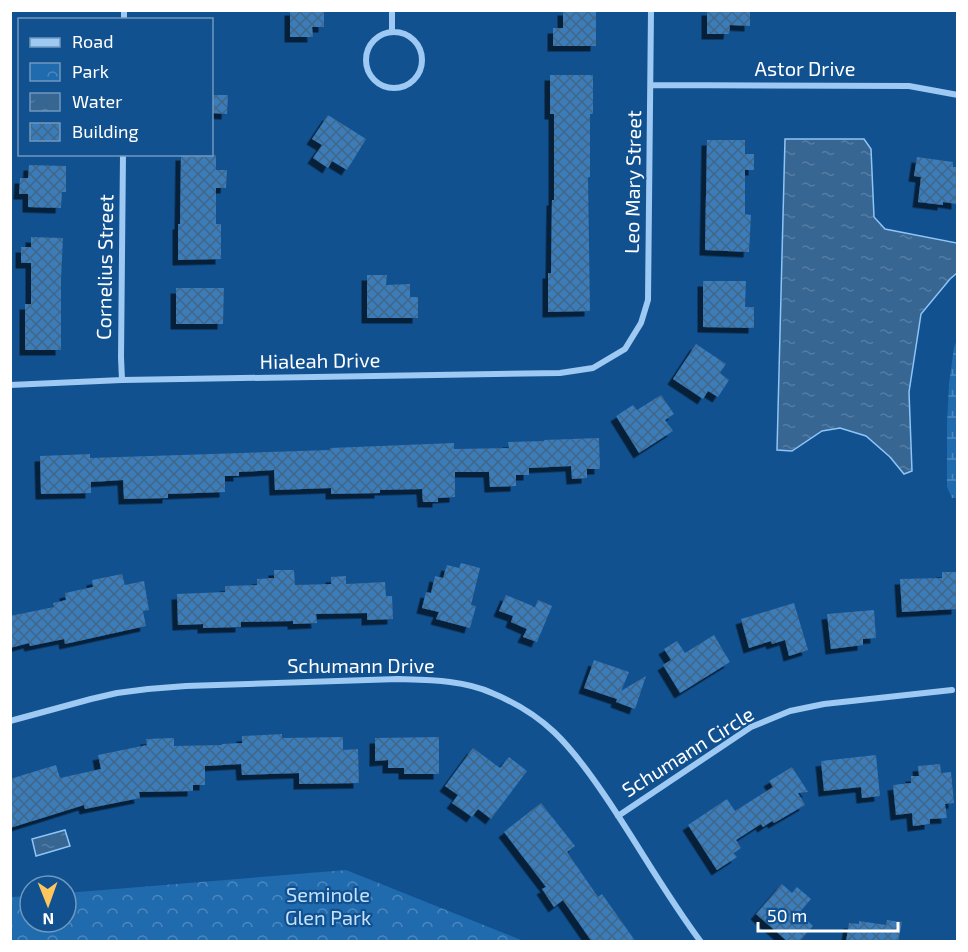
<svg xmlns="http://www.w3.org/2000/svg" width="968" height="952" font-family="'Exo 2',sans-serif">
<defs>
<pattern id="wetland-marsh" width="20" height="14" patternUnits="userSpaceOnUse" patternTransform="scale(1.5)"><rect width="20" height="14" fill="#206aae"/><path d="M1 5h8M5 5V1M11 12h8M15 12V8" fill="none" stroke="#4d88be"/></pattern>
<pattern id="park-crowns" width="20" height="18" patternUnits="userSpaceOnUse" patternTransform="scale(1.5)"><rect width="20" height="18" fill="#206aae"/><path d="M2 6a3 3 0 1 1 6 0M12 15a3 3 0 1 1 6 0" fill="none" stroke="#4d88be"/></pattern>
<pattern id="water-ripples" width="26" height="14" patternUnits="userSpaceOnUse" patternTransform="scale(1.5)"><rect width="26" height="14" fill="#376693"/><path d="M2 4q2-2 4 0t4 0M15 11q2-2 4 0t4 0" fill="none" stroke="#557da3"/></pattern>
<pattern id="building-cross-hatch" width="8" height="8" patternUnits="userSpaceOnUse" patternTransform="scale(1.5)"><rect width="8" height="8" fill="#3a7bb9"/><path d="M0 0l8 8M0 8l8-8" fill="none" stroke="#426688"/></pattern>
<filter id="shadow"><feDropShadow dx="-5.5" dy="5.5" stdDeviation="0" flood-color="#0009"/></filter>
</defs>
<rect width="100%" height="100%" fill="#115190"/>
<path fill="url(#wetland-marsh)" d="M 957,339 L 958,498 L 952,498 L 947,487 L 947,423 L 949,384 L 954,347 Z"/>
<path fill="url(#park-crowns)" d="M 346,870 L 521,940 L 523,941 L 11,941 L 11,897 L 30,896 L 30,922 L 66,922 L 66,893 Z"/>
<path fill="url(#water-ripples)" stroke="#8ec5f6" stroke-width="1.5" d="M 785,139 L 864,139 L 871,149 L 874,217 L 885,229 L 957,243 L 957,273 L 950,279 L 921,314 L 909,392 L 912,471 L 904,474 L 890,457 L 866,436 L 840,428 L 822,431 L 792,451 L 777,450 Z
M 65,830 L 70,846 L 36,856 L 32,839 Z"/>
<path fill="url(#building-cross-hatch)" filter="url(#shadow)" d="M 290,10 L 324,10 L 324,27 L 312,27 L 313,37 L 290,37 Z
M 563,10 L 596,10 L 596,46 L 553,46 L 553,28 L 563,28 Z
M 707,10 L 750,10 L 750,26 L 730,25 L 729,34 L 707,34 Z
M 550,75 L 593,75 L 593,114 L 590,114 L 590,177 L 588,177 L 590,311 L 548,312 L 548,273 L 551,273 L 552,200 L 554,200 L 554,114 L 550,114 Z
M 212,95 L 228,95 L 227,114 L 212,113 Z
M 328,115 L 366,139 L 347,170 L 332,161 L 328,168 L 313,158 L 322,145 L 312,139 Z
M 707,140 L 745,140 L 745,154 L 754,154 L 754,170 L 745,170 L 745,214 L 751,215 L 749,252 L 705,250 Z
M 181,155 L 216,155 L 216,170 L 227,170 L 226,188 L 216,188 L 216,224 L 221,224 L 221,259 L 178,260 L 178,224 L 180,224 Z
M 917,157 L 953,162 L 953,167 L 957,167 L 957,204 L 943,202 L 943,205 L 918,202 L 921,177 L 914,176 Z
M 29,165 L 66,166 L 66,192 L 62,192 L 61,208 L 28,207 L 28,194 L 19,194 L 20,178 L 28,178 Z
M 31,237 L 63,238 L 61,280 L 61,350 L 25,350 L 25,304 L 31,304 L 31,263 L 21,263 L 21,247 L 31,247 Z
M 367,275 L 387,275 L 386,285 L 410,284 L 410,297 L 418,297 L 418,318 L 367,318 Z
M 703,281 L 746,281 L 745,307 L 754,307 L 754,328 L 703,327 Z
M 176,288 L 224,288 L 223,324 L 176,324 Z
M 696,344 L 726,364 L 720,373 L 729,380 L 718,397 L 708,391 L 703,399 L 673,379 Z
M 661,395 L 674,414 L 665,420 L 673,431 L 639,453 L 616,416 L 633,405 L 637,410 Z
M 599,438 L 600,469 L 587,469 L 587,478 L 572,479 L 571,466 L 529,468 L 529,475 L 516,475 L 516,486 L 490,487 L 489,472 L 455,472 L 455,497 L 438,498 L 438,502 L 423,502 L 422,489 L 380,490 L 380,493 L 331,494 L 331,488 L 275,490 L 274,470 L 239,472 L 239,476 L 225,476 L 225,492 L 168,494 L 168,498 L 124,499 L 123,480 L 91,482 L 91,493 L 41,494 L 40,456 L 90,454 L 90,458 L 330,450 L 330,448 L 454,443 L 454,449 L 509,448 L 508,442 L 544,441 L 544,440 Z
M 461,563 L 480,568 L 471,605 L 476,606 L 470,628 L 436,619 L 439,612 L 422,608 L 426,592 L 431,593 L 435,576 L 443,578 L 447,565 L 459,568 Z
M 274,570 L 294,570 L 295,585 L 331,584 L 331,577 L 346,576 L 346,584 L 385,582 L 386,596 L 392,596 L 393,619 L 367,620 L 367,613 L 316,614 L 317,623 L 293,624 L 293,621 L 241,622 L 241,627 L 203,628 L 203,624 L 178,625 L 177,594 L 225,592 L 225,586 L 257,585 L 257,579 L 274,578 Z
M 942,572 L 957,572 L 957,609 L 902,612 L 900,579 L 942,578 Z
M 122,574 L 125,585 L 144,581 L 149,610 L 143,611 L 146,626 L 65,644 L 64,639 L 30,646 L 29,643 L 10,648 L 10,616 L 54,607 L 53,603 L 66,600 L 65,593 L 93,587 L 92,580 Z
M 506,595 L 535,607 L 538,600 L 552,606 L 537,642 L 523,637 L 527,629 L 511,622 L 513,616 L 499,611 Z
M 794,603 L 808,650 L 789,656 L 785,640 L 772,644 L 771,641 L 749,648 L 741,619 Z
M 874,610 L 876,638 L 863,639 L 863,645 L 831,649 L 827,614 Z
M 714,635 L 730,662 L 680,693 L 663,665 L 671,660 L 664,649 L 677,641 L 685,653 Z
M 594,660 L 629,672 L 621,691 L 646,676 L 635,709 L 616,702 L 617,699 L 584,688 Z
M 282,734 L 282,738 L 343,737 L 343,750 L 358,749 L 359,783 L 299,784 L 299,773 L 242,775 L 241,764 L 205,766 L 205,785 L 193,785 L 193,791 L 139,792 L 140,798 L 85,809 L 84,805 L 10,828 L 10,779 L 56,765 L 60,778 L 101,769 L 98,755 L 147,745 L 146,739 L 174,738 L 174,746 L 222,745 L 222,744 L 242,743 L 242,736 Z
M 439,737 L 439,774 L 404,774 L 404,768 L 388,768 L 388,760 L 375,761 L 375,738 Z
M 473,748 L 500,768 L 509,757 L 527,771 L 491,819 L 478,809 L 472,817 L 452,803 L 458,795 L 445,786 Z
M 876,755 L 880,796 L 862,798 L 861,787 L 824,791 L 821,761 Z
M 940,764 L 941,773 L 951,772 L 954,803 L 945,804 L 947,818 L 930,819 L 930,824 L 913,826 L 912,813 L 896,815 L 893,785 L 911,783 L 911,776 L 919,776 L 918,766 Z
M 792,767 L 808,792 L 798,793 L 805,805 L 774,823 L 772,821 L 763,827 L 761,824 L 736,840 L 741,848 L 734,853 L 737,857 L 717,870 L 688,825 L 727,799 L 735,811 L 773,787 L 769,781 Z
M 541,803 L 575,846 L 567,852 L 598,897 L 602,894 L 636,942 L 592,942 L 563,900 L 554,907 L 542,889 L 546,887 L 504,832 Z
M 782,884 L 792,893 L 797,887 L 811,899 L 799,913 L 813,926 L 799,942 L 788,942 L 756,914 Z
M 887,920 L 902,922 L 898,942 L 846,942 L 849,923 L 859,924 L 859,921 L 886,925 Z"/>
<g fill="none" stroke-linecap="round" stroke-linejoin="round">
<path stroke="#9dc9f2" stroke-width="6" d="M 124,20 L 124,10
M 392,32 L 392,10
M366 60a28 28 0 1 1 56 0a28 28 0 1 1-56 0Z
M 651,85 L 909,86 L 958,95
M 122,380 L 121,357 L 123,154
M 10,385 L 122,380 L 560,373 L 593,368 L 625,349 L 641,323 L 648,300 L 651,10
M 10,721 L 91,699 L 117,693 L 148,689 L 186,686 L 398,679 C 429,680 464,680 492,693 C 514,702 537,716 554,732 C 573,750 588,771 603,793 C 636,841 665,894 701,942
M 618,816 L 751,727 L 790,711 L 824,704 L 952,690"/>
</g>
<g text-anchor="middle" stroke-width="4.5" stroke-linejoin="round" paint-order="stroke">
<g font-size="20" fill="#fff" stroke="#115190">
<text x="805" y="76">Astor Drive</text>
<text transform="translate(633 182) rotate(-89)" y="7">Leo Mary Street</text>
<text transform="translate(105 267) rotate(-89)" y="7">Cornelius Street</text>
<text transform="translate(320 361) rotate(-1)" y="7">Hialeah Drive</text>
<text x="361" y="673">Schumann Drive</text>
<text transform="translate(688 752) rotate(-32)" y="7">Schumann Circle</text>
</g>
<g font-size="20" fill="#c4e2fd" stroke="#115190">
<text x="328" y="902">Seminole<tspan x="328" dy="23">Glen Park</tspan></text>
</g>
</g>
<rect width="968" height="952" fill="none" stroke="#ffffff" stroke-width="24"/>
<rect x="18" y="18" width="195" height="138" fill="#115190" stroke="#7097bc" stroke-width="1.5"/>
<rect x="30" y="38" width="30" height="9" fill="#9dc9f2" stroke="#7097bc" stroke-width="1.5"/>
<text x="72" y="48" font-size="18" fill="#ffffff">Road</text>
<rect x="30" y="63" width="30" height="18" fill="url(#park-crowns)" stroke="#7097bc" stroke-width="1.5"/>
<text x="72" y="78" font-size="18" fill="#ffffff">Park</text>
<rect x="30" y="93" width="30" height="18" fill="url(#water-ripples)" stroke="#7097bc" stroke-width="1.5"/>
<text x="72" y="108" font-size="18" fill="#ffffff">Water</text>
<rect x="30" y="123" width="30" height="18" fill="url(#building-cross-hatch)" stroke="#7097bc" stroke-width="1.5"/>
<text x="72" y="138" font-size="18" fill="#ffffff">Building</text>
<g transform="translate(48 904) rotate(179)"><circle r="28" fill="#115190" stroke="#7097bc" stroke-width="1.5"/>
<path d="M0-4.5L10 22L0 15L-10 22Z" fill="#ffc65e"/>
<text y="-9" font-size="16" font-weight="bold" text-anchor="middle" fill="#ffffff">N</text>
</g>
<path d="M758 922v9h140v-9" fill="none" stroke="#ffffff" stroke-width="3"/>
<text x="767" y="922" font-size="18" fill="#ffffff" stroke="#115190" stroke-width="4.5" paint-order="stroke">50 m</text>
</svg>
